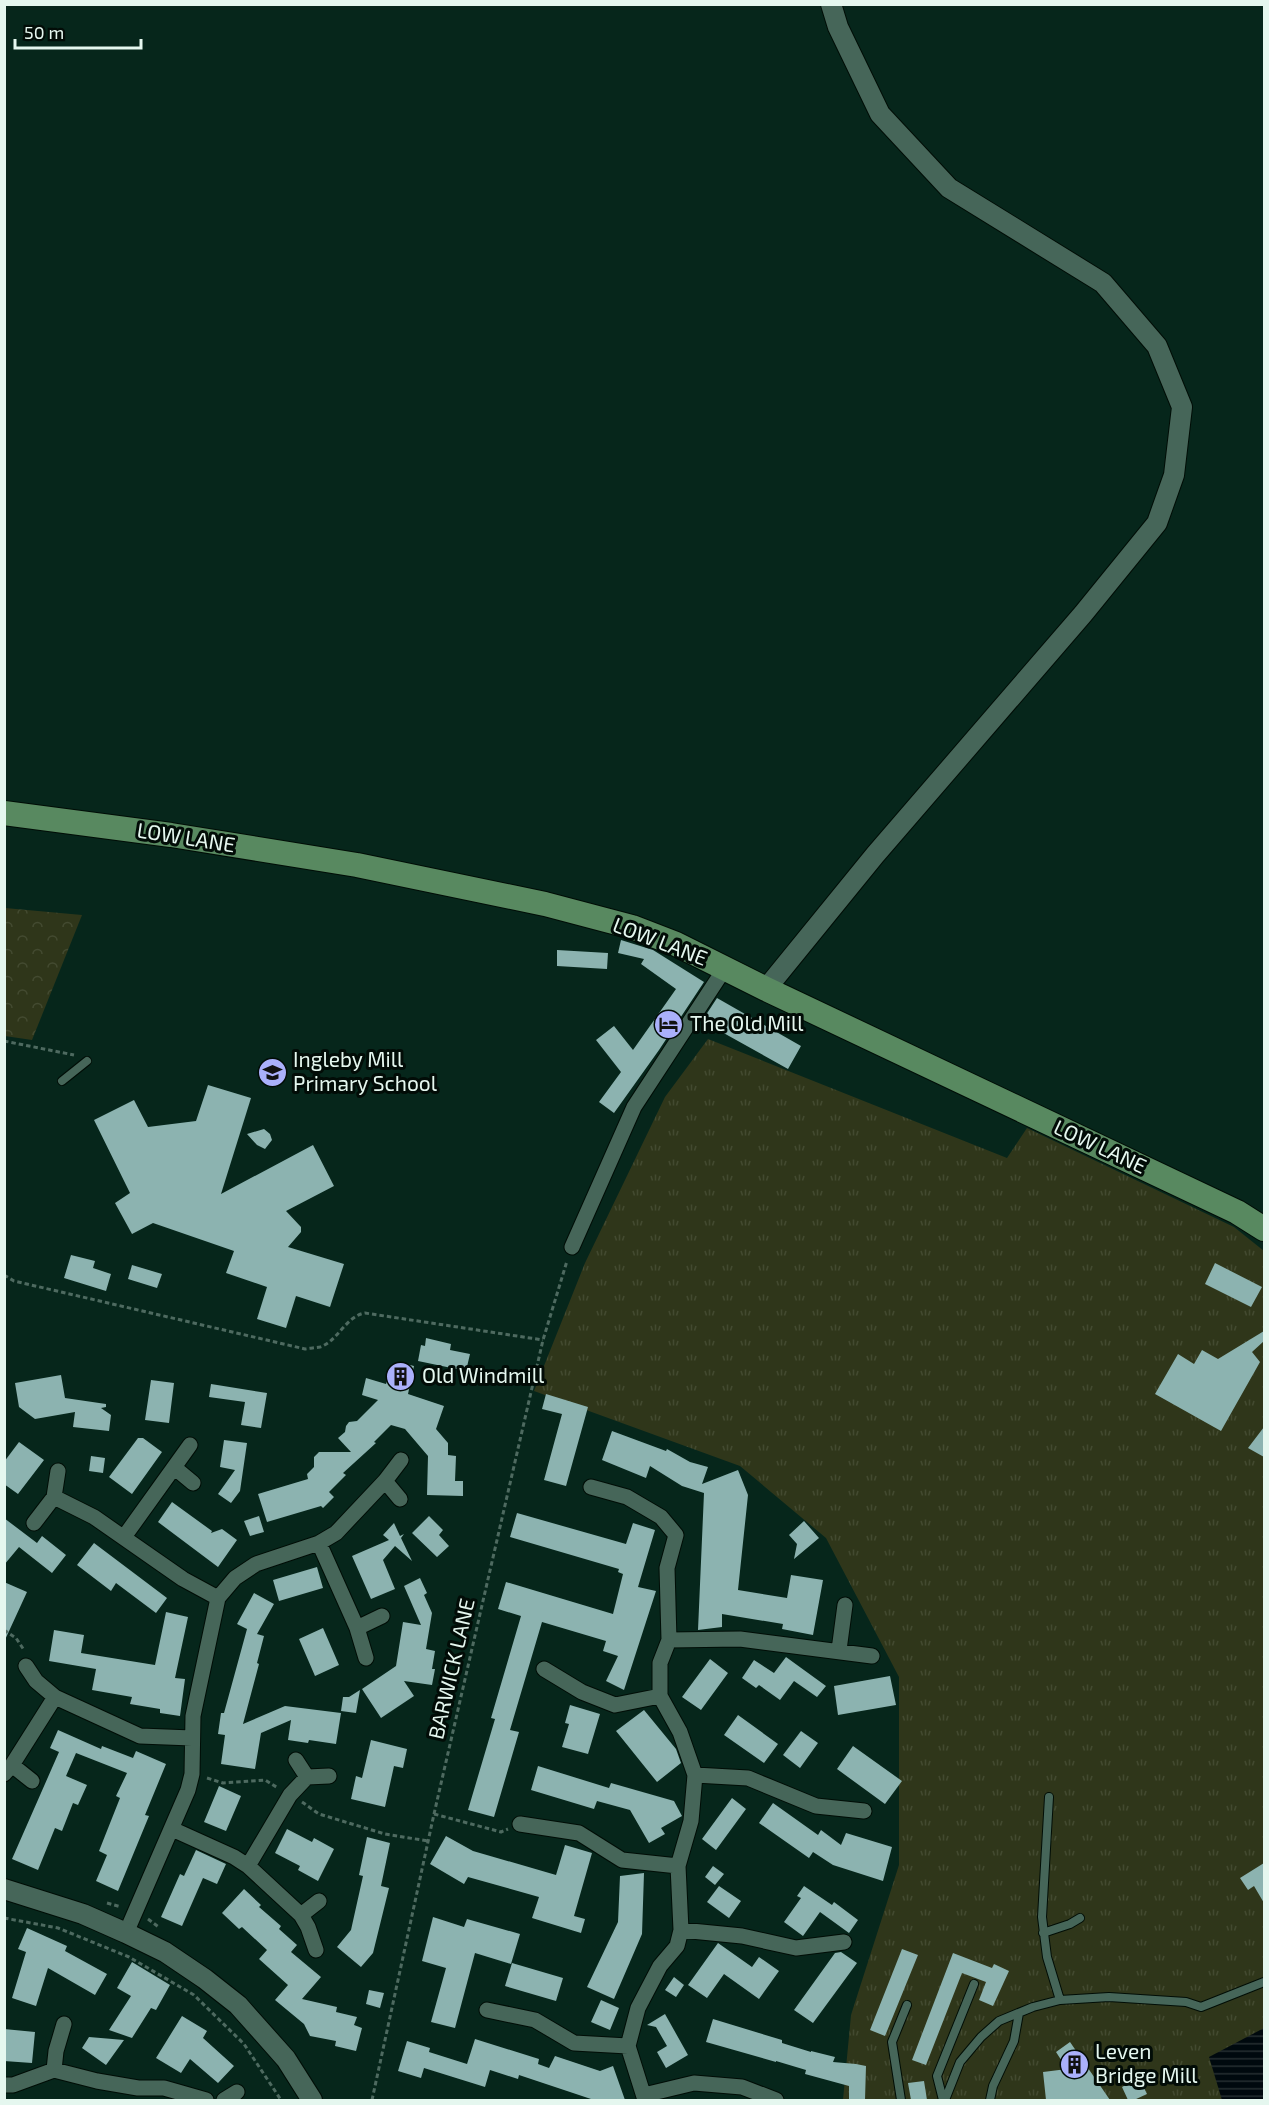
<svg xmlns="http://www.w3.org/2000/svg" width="1269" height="2105" font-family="'Exo 2',sans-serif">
<defs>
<pattern id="grass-tufts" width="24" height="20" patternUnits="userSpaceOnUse" patternTransform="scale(1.5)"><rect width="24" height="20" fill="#2f361a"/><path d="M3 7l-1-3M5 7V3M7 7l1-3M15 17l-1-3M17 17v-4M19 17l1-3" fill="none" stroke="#434a30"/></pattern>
<pattern id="park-crowns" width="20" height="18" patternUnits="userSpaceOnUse" patternTransform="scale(1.5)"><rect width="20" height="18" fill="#2f361a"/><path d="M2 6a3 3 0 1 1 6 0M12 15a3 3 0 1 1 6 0" fill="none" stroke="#434a30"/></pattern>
<pattern id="water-rules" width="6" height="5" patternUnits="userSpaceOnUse" patternTransform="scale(1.5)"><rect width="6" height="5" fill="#00090e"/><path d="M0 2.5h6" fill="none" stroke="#252e31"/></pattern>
</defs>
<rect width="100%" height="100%" fill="#06261b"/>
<path fill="url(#grass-tufts)" d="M 708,1039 L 1007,1158 L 1027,1128 L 1234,1227 L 1264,1251 L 1264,2100 L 843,2100 L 851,2015 L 899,1865 L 899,1677 L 826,1538 L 740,1466 L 534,1391 L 585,1263 L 665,1097 Z"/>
<path fill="url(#park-crowns)" d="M 5,908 L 82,915 L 32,1040 L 5,1036 Z"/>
<path fill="url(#water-rules)" d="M 1264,2028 L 1264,2100 L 1222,2100 L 1209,2057 Z"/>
<path fill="#8cb3b0" d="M 621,940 L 653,950 L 704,982 L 659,1050 L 614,1113 L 599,1102 L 621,1072 L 596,1040 L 614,1026 L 633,1050 L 676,989 L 641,964 L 644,959 L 618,953 Z
M 557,950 L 608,953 L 607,969 L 557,966 Z
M 717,998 L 801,1046 L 788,1069 L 702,1021 Z
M 208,1085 L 251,1098 L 221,1194 L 313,1145 L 334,1186 L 286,1211 L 301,1227 L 301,1232 L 288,1247 L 344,1264 L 330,1307 L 296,1296 L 286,1328 L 257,1319 L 267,1287 L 226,1273 L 234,1251 L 153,1223 L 132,1234 L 115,1203 L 130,1193 L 94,1120 L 134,1100 L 148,1127 L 196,1121 Z
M 264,1129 L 270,1134 L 272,1140 L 265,1149 L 257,1145 L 247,1134 Z
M 71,1255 L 95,1261 L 93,1268 L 111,1274 L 106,1291 L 64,1278 Z
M 1215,1263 L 1262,1287 L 1251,1307 L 1205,1284 Z
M 132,1265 L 162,1274 L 157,1288 L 128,1279 Z
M 1264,1331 L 1264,1341 L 1252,1352 L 1260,1362 L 1221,1431 L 1155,1394 L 1178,1354 L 1194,1364 L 1202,1350 L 1218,1359 Z
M 426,1338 L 451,1344 L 450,1350 L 470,1354 L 466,1371 L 418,1361 L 421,1345 L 425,1346 Z
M 402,1363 L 414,1366 L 408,1394 L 444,1406 L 436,1429 L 448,1443 L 448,1455 L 456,1456 L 455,1481 L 463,1481 L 463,1496 L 427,1495 L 428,1456 L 405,1429 L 391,1425 L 374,1442 L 376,1443 L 343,1473 L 346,1475 L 329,1492 L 334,1497 L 323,1508 L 321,1506 L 267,1522 L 258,1494 L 308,1479 L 307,1474 L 314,1467 L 314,1457 L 319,1452 L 351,1452 L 338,1438 L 345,1432 L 346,1426 L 349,1422 L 357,1421 L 378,1400 L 362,1395 L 366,1378 L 386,1384 L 391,1368 L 396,1364 Z
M 61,1375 L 65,1398 L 106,1404 L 106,1407 L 101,1408 L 111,1415 L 109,1431 L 73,1427 L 75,1412 L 35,1419 L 19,1407 L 15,1383 Z
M 151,1380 L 174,1383 L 169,1423 L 145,1420 Z
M 211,1384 L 267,1393 L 261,1428 L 241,1425 L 245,1402 L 209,1397 Z
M 546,1394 L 588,1407 L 566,1486 L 544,1480 L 562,1414 L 542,1409 Z
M 1264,1427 L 1264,1457 L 1248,1448 Z
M 612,1431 L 666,1451 L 667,1449 L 690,1462 L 708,1467 L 702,1484 L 738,1470 L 748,1495 L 738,1590 L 787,1598 L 791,1575 L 823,1580 L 813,1635 L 782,1629 L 783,1624 L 722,1614 L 722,1627 L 698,1630 L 704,1493 L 682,1486 L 650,1466 L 646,1478 L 602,1460 Z
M 138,1438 L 143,1438 L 162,1452 L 132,1494 L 109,1477 Z
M 224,1440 L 247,1443 L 240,1491 L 231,1503 L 218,1494 L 235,1470 L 220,1467 Z
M 19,1442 L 44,1460 L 18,1494 L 4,1484 L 4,1462 Z
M 91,1456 L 105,1458 L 103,1473 L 89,1471 Z
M 172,1502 L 212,1531 L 211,1533 L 222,1529 L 237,1540 L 218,1567 L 158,1522 Z
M 517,1513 L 626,1544 L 633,1523 L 655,1530 L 638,1587 L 656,1591 L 624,1690 L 606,1681 L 618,1656 L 603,1651 L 606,1641 L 542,1622 L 510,1730 L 519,1732 L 494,1817 L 468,1810 L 495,1719 L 491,1718 L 521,1616 L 498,1609 L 506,1582 L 613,1614 L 623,1574 L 618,1572 L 619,1569 L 510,1537 Z
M 259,1516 L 264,1532 L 250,1536 L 244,1521 Z
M 429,1516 L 443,1530 L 439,1535 L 449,1546 L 437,1557 L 412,1533 Z
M 4,1518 L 37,1543 L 42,1536 L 66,1555 L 52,1573 L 19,1547 L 4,1565 Z
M 804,1521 L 819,1538 L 794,1559 L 797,1544 L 789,1535 Z
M 394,1523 L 400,1536 L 404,1534 L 401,1538 L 412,1561 L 395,1546 L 383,1560 L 395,1589 L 371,1599 L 352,1556 L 389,1540 L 383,1535 Z
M 94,1543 L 167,1598 L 156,1613 L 116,1583 L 111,1591 L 77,1565 Z
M 317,1567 L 323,1588 L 279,1601 L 273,1580 Z
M 420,1578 L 427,1593 L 424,1595 L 432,1613 L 426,1649 L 435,1651 L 432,1669 L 435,1669 L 432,1685 L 404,1681 L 414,1696 L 381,1718 L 362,1689 L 396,1666 L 403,1622 L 421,1625 L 404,1586 Z
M 4,1582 L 27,1592 L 4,1642 Z
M 254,1593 L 274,1604 L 257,1634 L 264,1636 L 257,1663 L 259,1664 L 243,1724 L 285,1706 L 341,1713 L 336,1744 L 309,1740 L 308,1743 L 288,1740 L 291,1720 L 261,1733 L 255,1769 L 221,1764 L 225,1735 L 218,1734 L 221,1713 L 224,1713 L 247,1629 L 237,1624 Z
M 166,1612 L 188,1617 L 175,1678 L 185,1679 L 180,1716 L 160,1713 L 160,1709 L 130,1704 L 132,1697 L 92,1690 L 96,1669 L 49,1661 L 54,1630 L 84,1635 L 81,1653 L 155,1665 Z
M 323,1628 L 339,1665 L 315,1676 L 299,1639 Z
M 786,1657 L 826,1686 L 817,1697 L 794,1681 L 780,1700 L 759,1685 L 756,1688 L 742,1678 L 754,1660 L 774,1673 Z
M 710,1659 L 728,1673 L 701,1710 L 682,1697 Z
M 890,1676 L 896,1705 L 838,1715 L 834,1686 Z
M 360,1690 L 356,1713 L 341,1711 L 343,1697 L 349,1697 Z
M 570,1705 L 600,1714 L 588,1754 L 562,1747 L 569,1724 L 565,1723 Z
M 644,1710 L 676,1749 L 681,1763 L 657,1782 L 616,1731 Z
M 738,1715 L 778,1744 L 764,1763 L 724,1735 Z
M 58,1730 L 101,1749 L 102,1746 L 133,1758 L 136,1751 L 166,1764 L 145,1815 L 149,1816 L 118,1891 L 96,1881 L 107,1855 L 99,1851 L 120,1798 L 116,1796 L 127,1773 L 76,1753 L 66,1776 L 87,1785 L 78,1805 L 73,1803 L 62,1831 L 55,1828 L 38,1870 L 12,1859 L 59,1752 L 50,1748 Z
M 801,1731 L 818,1743 L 800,1768 L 783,1755 Z
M 371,1740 L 407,1749 L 403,1768 L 394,1766 L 385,1807 L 351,1799 L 356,1776 L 362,1778 Z
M 853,1746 L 902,1781 L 885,1804 L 837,1769 Z
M 538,1766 L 609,1788 L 611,1783 L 674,1801 L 682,1816 L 661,1828 L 665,1834 L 649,1843 L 630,1810 L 597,1801 L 594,1809 L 531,1790 Z
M 219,1786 L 241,1796 L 226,1831 L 204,1822 Z
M 732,1798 L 746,1809 L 716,1850 L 702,1839 Z
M 773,1803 L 818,1835 L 821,1830 L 841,1845 L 846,1833 L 892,1847 L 883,1881 L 833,1865 L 813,1852 L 809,1858 L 759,1823 Z
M 287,1829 L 312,1842 L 314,1838 L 334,1849 L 318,1881 L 298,1870 L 300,1866 L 275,1853 Z
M 446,1836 L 473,1851 L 556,1875 L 565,1845 L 592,1853 L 574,1916 L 585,1919 L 581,1933 L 532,1918 L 539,1897 L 468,1877 L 464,1884 L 430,1864 Z
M 367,1837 L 390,1843 L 381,1886 L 389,1888 L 373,1953 L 361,1967 L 337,1947 L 351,1930 L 363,1876 L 359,1875 Z
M 196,1850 L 226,1864 L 217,1884 L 203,1878 L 182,1926 L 161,1917 L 180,1874 L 184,1876 Z
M 1264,1863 L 1264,1903 L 1254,1886 L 1248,1890 L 1240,1878 Z
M 713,1866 L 724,1874 L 715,1885 L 705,1877 Z
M 644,1873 L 642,1934 L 614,1999 L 587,1987 L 618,1922 L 620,1876 Z
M 719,1886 L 741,1901 L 729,1918 L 707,1902 Z
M 804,1886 L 832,1905 L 834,1902 L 858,1920 L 849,1933 L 820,1912 L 803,1936 L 784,1922 L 801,1898 L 797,1896 Z
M 244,1889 L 261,1905 L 259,1907 L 281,1926 L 279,1929 L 297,1945 L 291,1952 L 321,1977 L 302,1999 L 337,2007 L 336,2012 L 357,2017 L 354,2025 L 362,2028 L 356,2051 L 335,2046 L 336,2041 L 310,2036 L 304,2024 L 275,2000 L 288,1985 L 259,1959 L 267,1950 L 242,1927 L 239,1929 L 222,1913 Z
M 433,1917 L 464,1927 L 467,1919 L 520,1934 L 511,1964 L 475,1953 L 455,2028 L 431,2022 L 446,1968 L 422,1961 Z
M 27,1928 L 67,1946 L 65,1951 L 107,1974 L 95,1995 L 48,1968 L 36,2006 L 12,1998 L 26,1952 L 18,1949 Z
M 718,1943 L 752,1967 L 759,1957 L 779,1971 L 759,1999 L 724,1974 L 707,1998 L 688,1985 Z
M 902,1949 L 918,1955 L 885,2036 L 870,2030 Z
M 841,1952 L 857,1963 L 813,2023 L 794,2010 L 835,1953 Z
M 953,1953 L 992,1968 L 994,1964 L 1009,1971 L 993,2006 L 979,2000 L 986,1982 L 962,1973 L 926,2065 L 912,2060 Z
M 132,1962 L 170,1985 L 156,2010 L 151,2008 L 132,2038 L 109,2030 L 131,1996 L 117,1988 Z
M 512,1963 L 563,1978 L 556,2001 L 505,1986 Z
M 674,1977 L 684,1985 L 676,1997 L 665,1990 Z
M 369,1990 L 384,1993 L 380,2008 L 366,2004 Z
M 601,2000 L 619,2008 L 610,2030 L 591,2022 Z
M 665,2014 L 688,2055 L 666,2068 L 657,2052 L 667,2046 L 656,2027 L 647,2025 Z
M 182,2016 L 207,2031 L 203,2038 L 234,2066 L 218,2083 L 190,2059 L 181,2073 L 156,2058 Z
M 713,2019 L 782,2040 L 782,2043 L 811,2052 L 811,2051 L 835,2057 L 833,2062 L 856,2064 L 866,2066 L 865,2100 L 849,2100 L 849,2086 L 805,2074 L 806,2070 L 776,2061 L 776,2062 L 706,2042 Z
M 4,2029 L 35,2032 L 32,2063 L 4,2061 Z
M 89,2037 L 124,2040 L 106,2065 L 82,2048 Z
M 475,2039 L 539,2059 L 538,2064 L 549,2068 L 555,2056 L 600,2071 L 613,2066 L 625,2100 L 594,2100 L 519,2075 L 518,2079 L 490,2070 L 485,2087 L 424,2068 L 421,2078 L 398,2071 L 407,2041 L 430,2048 L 429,2052 L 467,2064 Z
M 1070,2042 L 1110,2100 L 1046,2100 L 1043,2072 L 1067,2069 L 1056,2052 Z
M 1139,2078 L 1147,2094 L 1134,2100 L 1128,2100 L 1122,2087 Z
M 924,2081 L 927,2100 L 911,2100 L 908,2083 Z"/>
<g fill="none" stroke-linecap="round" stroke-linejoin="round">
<defs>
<path id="service" d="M 62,1081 L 87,1061
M 1049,1797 L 1042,1917 L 1047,1957 L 1060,2000
M 1043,1933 L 1070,1924 L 1080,1918
M 901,2100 L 892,2042 L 907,2005
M 943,2100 L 937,2076 L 974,1984
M 945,2100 L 960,2062 L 981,2037 L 999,2021 L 1033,2007 L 1060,2000 L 1109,1997 L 1186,2002 L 1201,2007 L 1264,1982
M 990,2100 L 993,2086 L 1014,2041 L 1019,2013"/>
<path id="minor" d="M 572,1247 L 634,1107 L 725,968
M 175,1468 L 193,1483
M 58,1471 L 54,1497 L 94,1517 L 183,1579 L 218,1598
M 385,1481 L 400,1499
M 591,1487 L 627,1497 L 661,1517 L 676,1535 L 667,1568 L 669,1640 L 660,1663 L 660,1696 L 680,1732 L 695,1775 L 691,1821 L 678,1866 L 681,1930 L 677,1946 L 660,1966 L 638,2008 L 628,2046 L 645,2100
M 34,1523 L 54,1497
M 124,1537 L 190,1445
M 319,1543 L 357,1628 L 366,1658
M 357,1628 L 382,1616
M 669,1640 L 740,1639 L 872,1656
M 839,1650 L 845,1605
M 26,1666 L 36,1681 L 55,1697
M 544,1669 L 582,1692 L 615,1705 L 660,1696
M 296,1760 L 307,1777
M 12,1765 L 32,1781
M 4,1774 L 12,1765 L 55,1697 L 140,1736 L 192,1738
M 695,1775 L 748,1778 L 816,1806 L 864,1811
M 520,1824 L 579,1833 L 622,1860 L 678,1866
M 172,1829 L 234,1857 L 248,1866 L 301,1915 L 308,1927 L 316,1950
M 248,1866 L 290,1795 L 307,1777 L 329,1776
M 301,1915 L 319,1901
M 681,1930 L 742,1936 L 796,1948 L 844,1942
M 126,1933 L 188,1790 L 192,1774 L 193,1716 L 218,1598 L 235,1578 L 256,1564 L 319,1543 L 336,1533 L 385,1481 L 401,1460
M 487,2010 L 535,2020 L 574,2043 L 628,2046
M 54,2070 L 56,2051 L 64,2024
M 4,2085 L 13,2085 L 54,2070 L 97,2081 L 138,2088 L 164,2088 L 206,2100
M 644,2095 L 694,2083 L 742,2087 L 776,2100
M 224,2100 L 237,2092"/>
<path id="tertiary" d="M 766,989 L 875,855 L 1083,614 L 1157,523 L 1174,475 L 1182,407 L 1157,346 L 1103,283 L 949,188 L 880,114 L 838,27 L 831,4
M 4,1889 L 83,1914 L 126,1933 L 165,1952 L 205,1979 L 238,2005 L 286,2059 L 312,2100"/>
<path id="primary" d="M 4,813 L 171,835 L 357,865 L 545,904 L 632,927 L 676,944 L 766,989 L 1237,1212 L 1264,1229"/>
</defs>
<use href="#service" stroke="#000d06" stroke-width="10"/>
<use href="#minor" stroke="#000d06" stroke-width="17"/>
<use href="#tertiary" stroke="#000d06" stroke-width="22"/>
<use href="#primary" stroke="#000d06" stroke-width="26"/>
<path stroke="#4e6a60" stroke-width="3" stroke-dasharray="4.5 3" stroke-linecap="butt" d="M 4,1041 L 74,1055
M 4,1275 L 14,1281 L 305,1349 C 310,1348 315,1348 320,1347 C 338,1341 346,1316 365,1313 L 543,1340
M 4,1630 L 16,1638 L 24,1650
M 207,1778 L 223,1783 L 265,1780 L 278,1788
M 302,1802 L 319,1814 L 385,1834 L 428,1841
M 434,1814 L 501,1832 L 508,1829
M 107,1903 L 121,1907
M 4,1918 L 58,1928 L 129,1957 L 194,1995 L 244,2044 L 281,2100
M 148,1919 L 160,1928
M 372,2100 L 434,1814 L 543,1340 L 567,1261"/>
<use href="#service" stroke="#466659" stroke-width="8"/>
<use href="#minor" stroke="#466659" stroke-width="15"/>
<use href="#tertiary" stroke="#466659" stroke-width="20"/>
<use href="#primary" stroke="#588960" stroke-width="24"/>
</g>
<defs>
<symbol id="hotel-disc" viewBox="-11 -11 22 22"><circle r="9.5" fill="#aab0fb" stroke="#020c07"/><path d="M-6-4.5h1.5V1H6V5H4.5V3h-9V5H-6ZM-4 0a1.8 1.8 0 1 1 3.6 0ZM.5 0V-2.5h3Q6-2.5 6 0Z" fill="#111"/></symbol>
<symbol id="school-disc" viewBox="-11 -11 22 22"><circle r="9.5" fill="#aab0fb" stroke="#020c07"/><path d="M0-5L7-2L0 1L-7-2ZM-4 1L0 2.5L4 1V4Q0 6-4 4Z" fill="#111"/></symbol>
<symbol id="building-disc" viewBox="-11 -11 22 22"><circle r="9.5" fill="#aab0fb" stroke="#020c07"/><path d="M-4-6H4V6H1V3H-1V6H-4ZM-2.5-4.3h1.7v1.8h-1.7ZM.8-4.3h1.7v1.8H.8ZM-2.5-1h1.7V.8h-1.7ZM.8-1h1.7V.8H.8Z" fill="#111"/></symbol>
</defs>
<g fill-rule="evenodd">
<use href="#hotel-disc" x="652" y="1008" width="33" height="33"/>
<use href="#school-disc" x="256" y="1056" width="33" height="33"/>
<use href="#building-disc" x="384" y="1360" width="33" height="33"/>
<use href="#building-disc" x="1058" y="2048" width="33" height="33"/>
</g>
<g text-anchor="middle" stroke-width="6" stroke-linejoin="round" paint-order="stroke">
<g font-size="21" fill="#e5f7ef" stroke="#020c07">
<text transform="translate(186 838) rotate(9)" y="7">LOW LANE</text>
<text transform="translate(660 942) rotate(21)" y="7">LOW LANE</text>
<text transform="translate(1100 1147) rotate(25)" y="7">LOW LANE</text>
<text transform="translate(452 1669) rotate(-77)" y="7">BARWICK LANE</text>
</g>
<g font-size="21" fill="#e5f7ef" stroke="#020c07" text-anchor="start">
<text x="690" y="1031">The Old Mill</text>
<text x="293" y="1067">Ingleby Mill<tspan x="293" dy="24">Primary School</tspan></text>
<text x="422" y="1383">Old Windmill</text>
<text x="1095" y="2059">Leven<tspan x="1095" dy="24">Bridge Mill</tspan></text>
</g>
</g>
<rect width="1269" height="2105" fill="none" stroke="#e5f7ef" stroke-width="12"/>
<path d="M15 39v9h126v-9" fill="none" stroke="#e5f7ef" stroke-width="3"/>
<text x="24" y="39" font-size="18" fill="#e5f7ef" stroke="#020c07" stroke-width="4.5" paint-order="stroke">50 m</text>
</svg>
